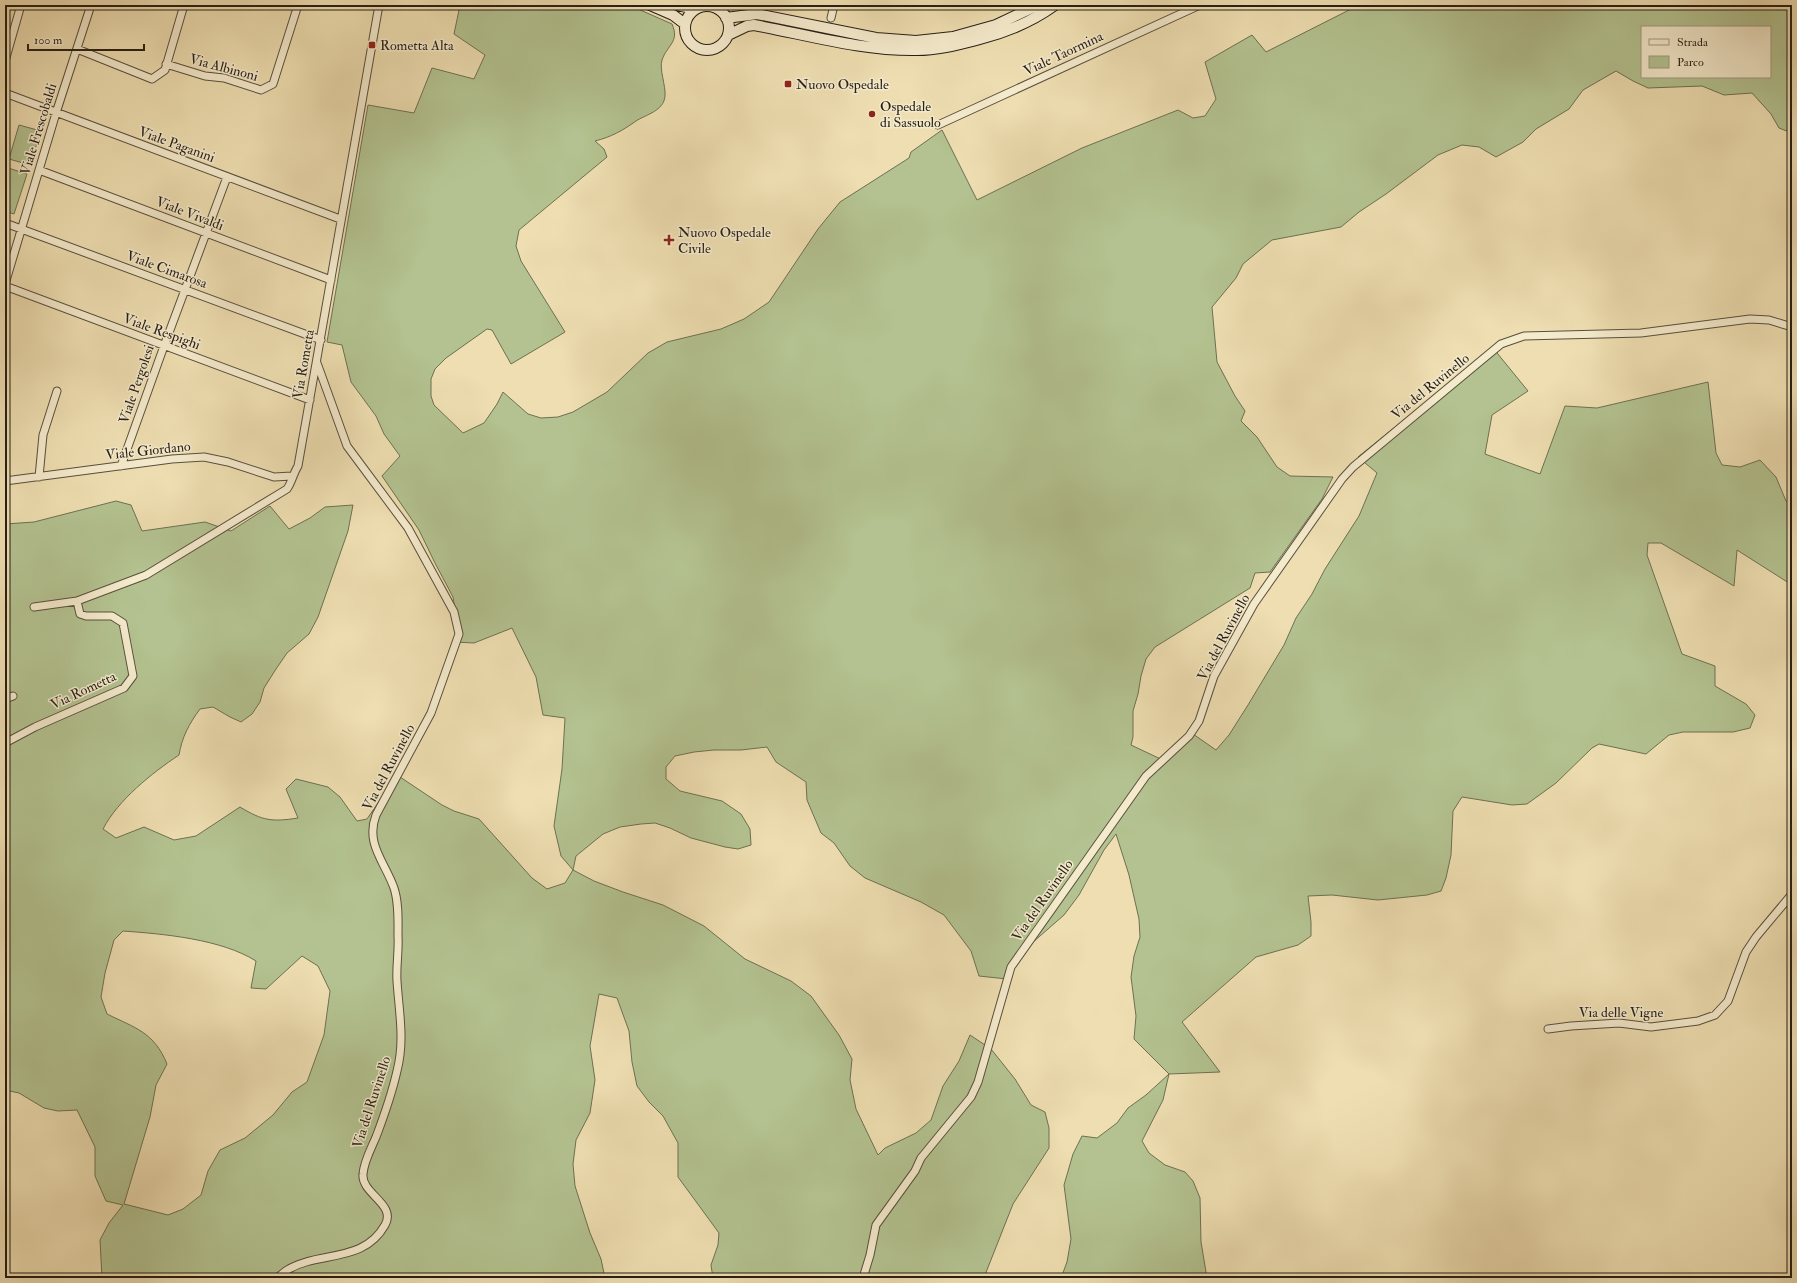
<svg xmlns="http://www.w3.org/2000/svg" width="1797" height="1283" font-family="'IM FELL Double Pica',serif">
<rect width="100%" height="100%" fill="#eedeb1"/>
<filter id="stains"><feTurbulence type="fractalNoise" baseFrequency=".005" numOctaves="4"/><feColorMatrix values="0 0 0 0 .2 0 0 0 0 .09 0 0 0 0 .02 0 0 0 .5 -.17"/></filter>
<radialGradient id="worn" r=".72"><stop offset=".6" stop-color="#630" stop-opacity="0"/><stop offset="1" stop-color="#630" stop-opacity=".3"/></radialGradient>
<path fill="#b3c290" stroke="#6d7053" fill-rule="evenodd" d="M 444,5 L 629,5 L 672,24 C 680,42 667,45 662,60 C 659,69 666,86 665,96 C 664,111 645,115 636,121 C 622,131 611,137 595,141 L 604,149 L 607,157 L 519,230 L 516,246 L 521,261 L 565,332 L 511,364 L 492,330 L 487,329 L 446,358 L 435,369 L 431,379 L 431,396 L 434,405 L 463,433 L 484,423 L 497,404 L 503,392 L 528,414 L 541,418 L 558,417 L 573,412 L 607,392 L 648,353 L 667,342 L 721,329 L 744,319 L 769,302 L 818,229 L 840,202 L 909,158 L 911,152 L 942,130 L 977,200 L 1082,148 L 1178,110 L 1193,118 L 1205,116 L 1216,99 L 1205,62 L 1252,35 L 1266,52 L 1359,5 L 1792,5 L 1792,133 L 1779,128 L 1771,114 L 1752,93 L 1724,95 L 1702,86 L 1648,88 L 1633,81 L 1616,71 L 1583,90 L 1569,109 L 1536,129 L 1523,142 L 1496,157 L 1479,147 L 1462,145 L 1438,155 L 1386,194 L 1359,212 L 1341,227 L 1272,240 L 1243,264 L 1236,278 L 1212,307 L 1217,362 L 1235,396 L 1245,411 L 1241,421 L 1257,437 L 1277,467 L 1290,476 L 1333,477 L 1322,499 L 1270,572 L 1255,573 L 1250,588 L 1155,647 L 1146,659 L 1141,676 L 1138,694 L 1133,711 L 1133,737 L 1131,745 L 1167,762 L 1193,734 L 1216,750 L 1229,735 L 1248,705 L 1284,645 L 1296,618 L 1312,594 L 1325,569 L 1359,516 L 1377,473 L 1358,457 L 1493,348 L 1528,391 L 1492,415 L 1485,454 L 1540,474 L 1565,406 L 1597,408 L 1708,382 L 1716,453 L 1722,465 L 1740,467 L 1760,460 L 1776,477 L 1786,501 L 1792,506 L 1792,585 L 1737,550 L 1734,586 L 1661,543 L 1648,543 L 1647,555 L 1682,654 L 1715,666 L 1715,686 L 1746,704 L 1755,715 L 1750,728 L 1733,732 L 1683,732 L 1669,735 L 1646,754 L 1599,744 L 1592,748 L 1556,783 L 1527,804 L 1512,805 L 1462,797 L 1453,811 L 1451,855 L 1446,878 L 1441,891 L 1427,895 L 1378,900 L 1332,895 L 1308,896 L 1311,922 L 1311,936 L 1298,945 L 1256,957 L 1182,1022 L 1220,1072 L 1169,1074 L 1163,1100 L 1142,1141 L 1149,1153 L 1165,1165 L 1185,1172 L 1193,1181 L 1200,1198 L 1201,1242 L 1207,1278 L 1061,1278 L 1067,1262 L 1071,1239 L 1064,1185 L 1073,1154 L 1082,1136 L 1097,1138 L 1117,1123 L 1128,1108 L 1146,1095 L 1169,1074 L 1134,1039 L 1136,1016 L 1131,977 L 1134,956 L 1140,937 L 1139,919 L 1129,875 L 1116,834 L 1104,850 L 1079,895 L 1064,915 L 1032,943 L 1007,979 L 979,976 L 971,951 L 944,915 L 921,902 L 865,878 L 850,866 L 834,843 L 821,833 L 807,800 L 806,782 L 776,762 L 767,747 L 741,750 L 714,750 L 694,752 L 675,756 L 666,767 L 666,779 L 680,791 L 722,801 L 741,814 L 750,829 L 751,845 L 738,849 L 725,847 L 691,838 L 670,828 L 655,823 L 641,824 L 620,827 L 603,834 L 576,856 L 573,870 L 594,881 L 623,892 L 663,905 L 704,926 L 745,959 L 791,981 L 811,996 L 839,1035 L 852,1059 L 850,1080 L 856,1109 L 878,1155 L 885,1148 L 916,1133 L 931,1120 L 943,1086 L 959,1061 L 970,1035 L 991,1049 L 1015,1079 L 1031,1105 L 1045,1112 L 1049,1128 L 1049,1148 L 1013,1204 L 985,1275 L 989,1278 L 713,1278 L 711,1265 L 718,1245 L 719,1233 L 678,1177 L 678,1143 L 663,1116 L 649,1102 L 637,1086 L 632,1062 L 629,1031 L 617,998 L 599,994 L 590,1046 L 595,1080 L 590,1113 L 576,1140 L 573,1164 L 575,1186 L 590,1233 L 601,1259 L 605,1278 L 102,1278 L 100,1240 L 109,1223 L 123,1205 L 106,1201 L 95,1176 L 95,1147 L 77,1110 L 58,1111 L 44,1108 L 19,1093 L 5,1090 L 5,524 L 34,522 L 116,501 L 131,505 L 142,531 L 205,522 L 231,531 L 270,506 L 289,529 L 310,518 L 325,507 L 353,505 L 348,531 L 318,617 L 309,634 L 287,653 L 276,669 L 264,688 L 260,702 L 252,714 L 241,722 L 230,717 L 213,707 L 200,709 C 189,724 182,737 179,755 C 152,773 118,800 103,829 L 116,838 L 144,827 L 174,840 L 196,836 L 240,807 C 263,821 272,822 298,818 L 286,789 L 296,779 L 328,787 L 340,797 L 357,821 L 367,819 L 397,775 L 442,805 L 454,811 L 479,819 L 532,878 L 547,889 L 565,883 L 573,870 L 561,856 L 554,826 L 562,769 L 565,718 L 543,715 L 536,677 L 512,628 L 474,643 L 454,642 L 458,628 L 453,597 L 435,563 L 419,530 L 382,476 L 400,456 L 384,434 L 376,416 L 351,382 L 342,345 L 327,342 L 368,105 L 414,113 L 432,68 L 474,79 L 485,55 L 454,34 L 459,10 ZM 1642,27 L 1770,27 L 1770,77 L 1642,77 ZM 123,931 C 164,934 221,939 256,961 L 251,988 L 266,989 L 302,956 L 318,966 L 330,991 L 324,1035 L 307,1082 L 292,1092 L 273,1115 L 245,1138 L 220,1150 L 208,1171 L 201,1195 L 183,1209 L 168,1215 L 124,1204 L 150,1117 L 156,1085 L 167,1064 C 154,1032 135,1028 107,1014 L 101,997 L 105,973 L 114,940 Z
M 19,125 L 41,131 L 30,165 L 9,159 Z
M 5,167 L 27,174 L 14,214 L 5,211 Z"/>
<g fill="none" stroke-linecap="round" stroke-linejoin="round">
<defs>
<path id="street" d="M 831,18 L 834,5
M 77,49 L 152,79 L 165,70 L 184,5
M 5,61 L 21,5
M 166,64 L 205,76 L 224,78 L 261,90 L 273,84 L 298,5
M 5,93 L 340,219
M 938,125 L 1200,5
M 39,170 L 331,280
M 5,223 L 321,340
M 5,284 L 56,113 L 91,5
M 5,286 L 310,400
M 121,466 L 164,346 L 227,177
M 39,477 L 43,435 L 57,391
M 5,481 L 172,459 L 204,457 L 228,462 L 274,477 L 292,476
M 34,607 L 77,601 L 146,575 L 287,489 C 292,482 293,474 298,466 C 326,313 351,159 379,5
M 5,699 L 13,696
M 5,743 L 35,727 L 124,688 L 133,676 L 123,623 L 112,616 L 86,616 L 80,614 L 77,601
M 1548,1029 L 1571,1026 L 1619,1023 L 1651,1027 L 1698,1021 L 1715,1015 L 1728,1001 L 1746,952 L 1756,937 L 1792,894
M 277,1278 C 281,1275 285,1271 289,1269 C 320,1251 364,1263 385,1225 C 397,1204 361,1194 363,1174 C 364,1161 371,1149 376,1137 C 384,1116 392,1093 397,1071 C 405,1040 399,1012 397,981 C 396,966 399,951 398,936 C 398,921 399,903 394,888 C 385,862 365,844 376,815 L 431,713 L 459,634 L 454,612 L 408,528 L 347,446 L 317,363
M 863,1278 L 870,1255 L 876,1225 L 915,1171 L 921,1158 L 971,1097 L 978,1082 L 1011,967 L 1146,776 L 1189,736 L 1199,721 L 1214,676 L 1254,604 L 1342,479 L 1353,467 L 1501,344 L 1524,336 L 1641,333 L 1750,319 L 1769,320 L 1792,327"/>
<path id="secondary" d="M 650,5 L 673,15 L 685,24
M 677,5 L 696,9
M685 28a22 22 0 1 1 44 0a22 22 0 1 1-44 0Z
M 726,18 L 757,14 L 876,38 L 916,41 L 953,37 L 996,25 L 1038,5
M 728,35 L 747,26 L 754,25 C 808,35 863,51 917,50 C 939,50 960,44 980,39 C 1007,32 1033,21 1055,5"/>
</defs>
<use href="#street" stroke="#594f3d" stroke-width="9"/>
<use href="#secondary" stroke="#271f16" stroke-width="12"/>
<use href="#street" stroke="#f4eacc" stroke-width="7"/>
<use href="#secondary" stroke="#f4eacc" stroke-width="10"/>
</g>
<g fill="#8f2418" stroke="#f4eacc" stroke-width="1.5">
<rect x="368" y="41" width="8" height="8" rx="2"/>
<rect x="784" y="80" width="8" height="8" rx="2"/>
<circle cx="872" cy="114" r="4"/>
<path d="M667 234h4v4h4v4h-4v4h-4v-4h-4v-4h4z"/>
</g>
<g text-anchor="middle" stroke-width="3" stroke-linejoin="round" paint-order="stroke">
<g font-size="14" fill="#271f16" stroke="#f4eacc" text-anchor="start">
<text x="380" y="50">Rometta Alta</text>
<text x="796" y="89">Nuovo Ospedale</text>
<text x="880" y="111">Ospedale<tspan x="880" dy="16">di Sassuolo</tspan></text>
<text x="678" y="237">Nuovo Ospedale<tspan x="678" dy="16">Civile</tspan></text>
</g>
<g font-size="14" fill="#271f16" stroke="#f4eacc">
<text transform="translate(1063 53) rotate(-25)" y="5">Viale Taormina</text>
<text transform="translate(224 67) rotate(15)" y="5">Via Albinoni</text>
<text transform="translate(38 129) rotate(-73)" y="5">Viale Frescobaldi</text>
<text transform="translate(177 144) rotate(20)" y="5">Viale Paganini</text>
<text transform="translate(190 213) rotate(21)" y="5">Viale Vivaldi</text>
<text transform="translate(167 269) rotate(20)" y="5">Viale Cimarosa</text>
<text transform="translate(162 331) rotate(20)" y="5">Viale Respighi</text>
<text transform="translate(303 364) rotate(-80)" y="5">Via Rometta</text>
<text transform="translate(136 384) rotate(-71)" y="5">Viale Pergolesi</text>
<text transform="translate(1430 386) rotate(-39)" y="5">Via del Ruvinello</text>
<text transform="translate(148 450) rotate(-6)" y="5">Viale Giordano</text>
<text transform="translate(1223 637) rotate(-62)" y="5">Via del Ruvinello</text>
<text transform="translate(83 690) rotate(-25)" y="5">Via Rometta</text>
<text transform="translate(388 767) rotate(-62)" y="5">Via del Ruvinello</text>
<text transform="translate(1042 900) rotate(-55)" y="5">Via del Ruvinello</text>
<text x="1621" y="1017">Via delle Vigne</text>
<text transform="translate(371 1102) rotate(-72)" y="5">Via del Ruvinello</text>
</g>
</g>
<rect width="1797" height="1283" fill="none" stroke="#eedeb1" stroke-width="20"/>
<rect x="6" y="6" width="1785" height="1271" fill="none" stroke="#271f16" stroke-width="2"/>
<rect x="10" y="10" width="1777" height="1263" fill="none" stroke="#271f16"/>
<rect x="1641" y="26" width="130" height="52" fill="#f4eacc" stroke="#a29983"/>
<rect x="1649" y="39" width="20" height="6" fill="#f4eacc" stroke="#a29983"/>
<text x="1677" y="46" font-size="12" fill="#271f16">Strada</text>
<rect x="1649" y="56" width="20" height="12" fill="#b3c290" stroke="#a29983"/>
<text x="1677" y="66" font-size="12" fill="#271f16">Parco</text>
<path d="M28 44v6h116v-6" fill="none" stroke="#271f16" stroke-width="2"/>
<text x="34" y="44" font-size="12" fill="#271f16" stroke="#f4eacc" stroke-width="3" paint-order="stroke">100 m</text>
<rect width="100%" height="100%" filter="url(#stains)"/>
<rect width="100%" height="100%" fill="url(#worn)"/>
</svg>
